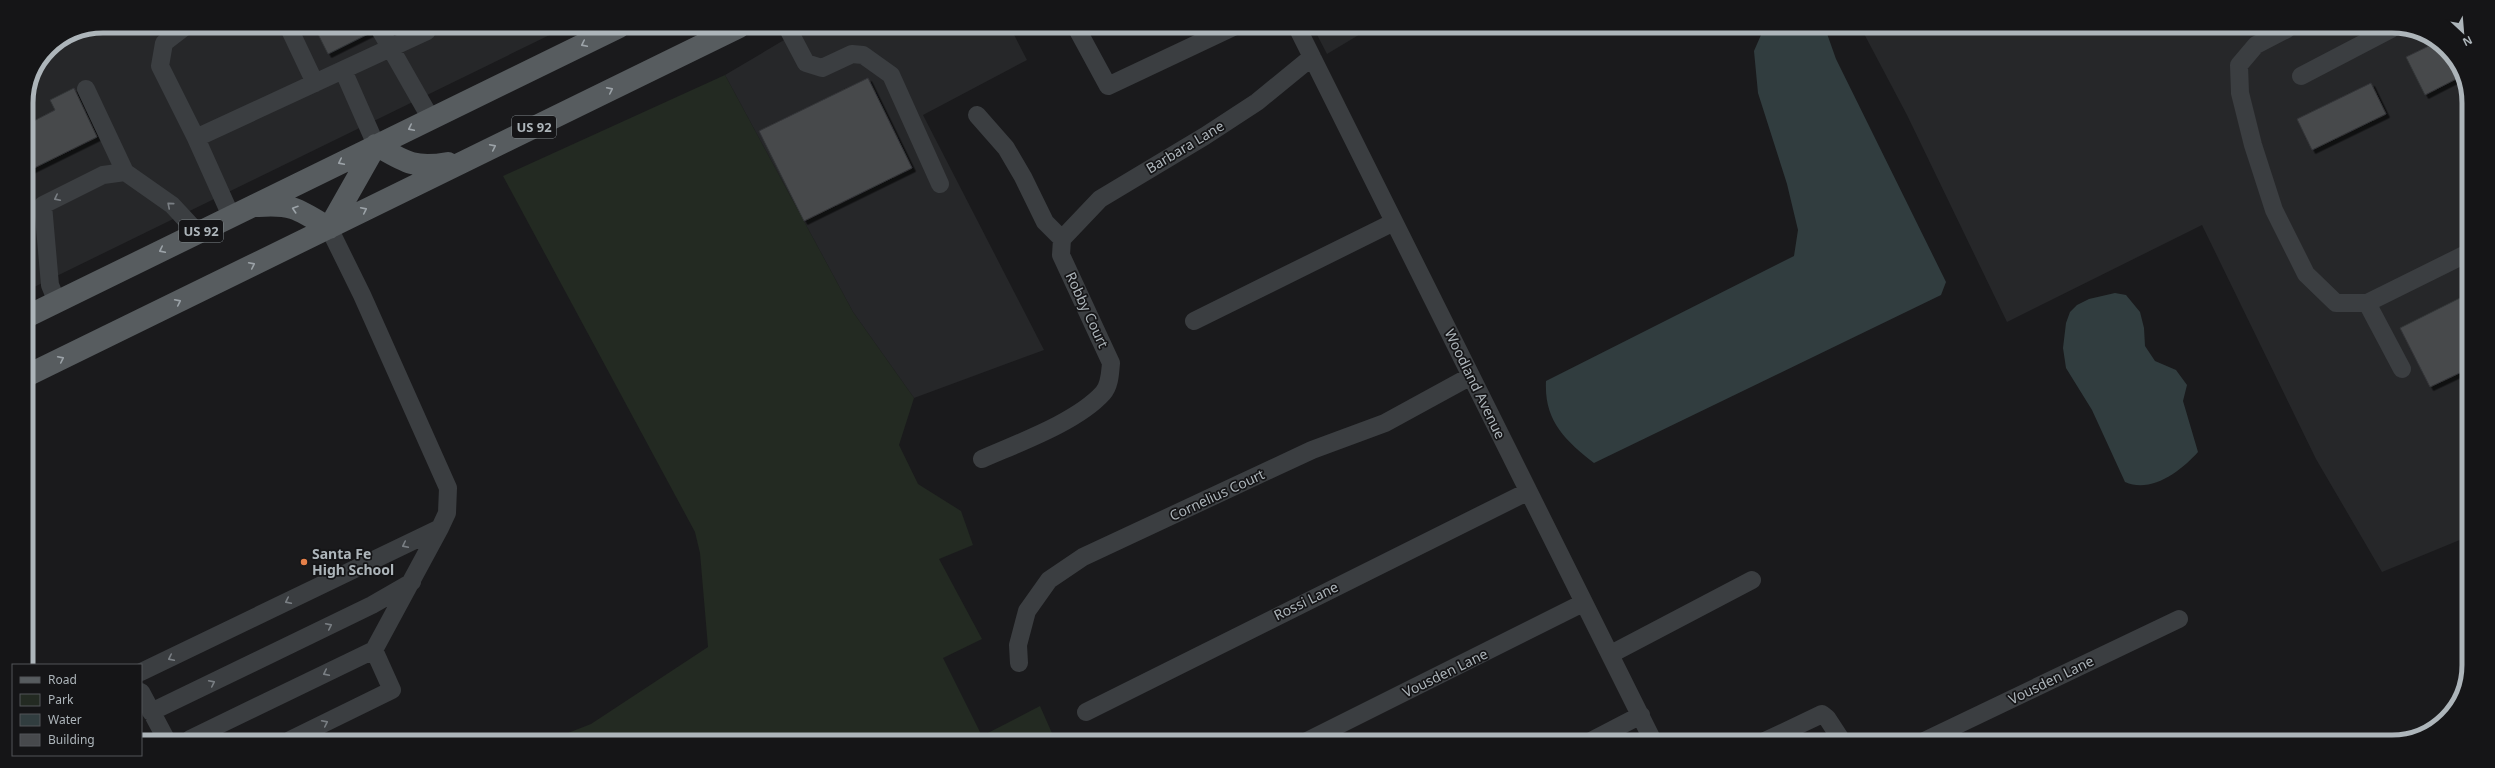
<svg xmlns="http://www.w3.org/2000/svg" width="2495" height="768" font-family="'Noto Sans',sans-serif">
<defs>
<filter id="shadow"><feDropShadow dx="3.5" dy="3.5" stdDeviation="0" flood-color="#0009"/></filter>
</defs>
<rect width="100%" height="100%" fill="#1a1a1c"/>
<path fill="#262729" d="M 103,26 L 566,27 L 26,291 L 26,103 L 32,73 L 49,48 L 74,32 Z
M 806,27 L 1010,27 L 1027,60 L 923,115 L 1044,350 L 914,398 L 853,312 L 725,75 Z
M 1313,27 L 1372,27 L 1327,54 Z
M 1861,28 L 2412,29 L 2450,52 L 2469,98 L 2467,537 L 2382,572 L 2316,459 L 2202,225 L 2007,322 L 1907,115 Z"/>
<path fill="#232a22" d="M 725,75 L 853,312 L 914,398 L 899,445 L 918,484 L 961,511 L 973,545 L 939,559 L 982,639 L 943,658 L 982,736 L 1040,706 L 1055,740 L 550,740 L 591,724 L 708,647 L 700,553 L 695,532 L 503,176 Z"/>
<path fill="#313d3f" d="M 1764,28 L 1825,28 L 1836,59 L 1946,282 L 1941,295 L 1594,463 C 1565,440 1544,421 1546,381 L 1794,256 L 1798,230 L 1787,184 L 1758,93 L 1754,51 Z
M 2115,293 L 2126,295 L 2140,312 L 2144,328 L 2145,346 L 2155,361 L 2176,370 L 2187,385 L 2183,401 L 2198,452 C 2181,471 2151,494 2125,482 L 2092,410 L 2066,368 L 2063,348 L 2066,323 L 2070,312 L 2077,305 L 2089,299 Z"/>
<path fill="#47494c" stroke="#343538" filter="url(#shadow)" d="M 314,26 L 368,26 L 370,33 L 328,54 Z
M 2435,43 L 2450,52 L 2460,77 L 2425,95 L 2406,57 Z
M 868,78 L 912,168 L 804,221 L 759,131 Z
M 2371,83 L 2386,114 L 2312,150 L 2297,119 Z
M 74,88 L 97,137 L 26,172 L 26,125 L 55,110 L 50,100 Z
M 2468,294 L 2468,369 L 2430,387 L 2400,328 Z"/>
<g fill="none" stroke-linecap="round" stroke-linejoin="round">
<path stroke="#3b3e41" stroke-width="18" d="M 186,26 L 164,43 L 160,66 L 196,138
M 288,26 L 315,83
M 378,26 L 431,119
M 787,27 L 806,63 L 822,68 L 852,54 L 863,55 L 891,75 L 940,184
M 1076,27 L 1108,86 L 1233,27
M 1297,27 L 1653,741
M 2287,29 L 2256,45 L 2239,65 L 2240,93 L 2253,145 L 2274,210 L 2306,274 L 2336,303 L 2367,303
M 343,70 L 376,145
M 2301,76 L 2391,29
M 86,89 L 125,172
M 977,115 L 1006,148 L 1023,177 L 1045,222 L 1062,239 L 1061,255 L 1111,363 C 1110,373 1110,385 1103,393 C 1077,422 1018,443 982,459
M 231,216 L 196,138 L 427,31
M 1062,239 L 1100,199 L 1205,136 L 1257,102 L 1312,57
M 57,302 L 50,285 L 43,205 L 103,175 L 125,172 L 172,205 L 198,233
M 1194,321 L 1394,222
M 2402,369 L 2367,303 L 2468,253
M 1611,654 L 1752,580
M 1019,663 L 1018,645 L 1027,611 L 1049,580 L 1083,557 L 1312,450 L 1385,423 L 1471,376
M 141,672 L 440,528
M 141,692 L 166,739
M 151,712 L 372,605 L 412,582
M 1086,712 L 1527,492
M 190,739 L 374,650
M 290,740 L 392,690 L 374,650 L 440,528 L 447,513 L 448,488 L 362,295 L 329,228
M 1307,741 L 1583,603
M 1591,741 L 1641,715
M 1765,741 L 1822,714 L 1827,718 L 1842,741
M 1924,741 L 2179,619"/>
<path stroke="#575c5f" stroke-width="22" d="M 376,145 C 405,162 414,169 448,163
M 258,206 C 292,203 300,210 329,228
M 329,228 L 376,145
M 26,317 L 619,27
M 26,376 L 739,27"/>
</g>
<defs><path id="oneway-chevron" d="M-2-3.5L2.5 0L-2 3.5" fill="none" stroke-width="1.6" stroke-linecap="round" stroke-linejoin="round"/></defs>
<g stroke="#9ca3a8">
<use href="#oneway-chevron" transform="translate(584 44) rotate(154)"/>
<use href="#oneway-chevron" transform="translate(610 90) rotate(-26)"/>
<use href="#oneway-chevron" transform="translate(411 128) rotate(154)"/>
<use href="#oneway-chevron" transform="translate(493 147) rotate(-26)"/>
<use href="#oneway-chevron" transform="translate(341 162) rotate(154)"/>
<use href="#oneway-chevron" transform="translate(295 209) rotate(-162)"/>
<use href="#oneway-chevron" transform="translate(364 210) rotate(-26)"/>
<use href="#oneway-chevron" transform="translate(162 250) rotate(154)"/>
<use href="#oneway-chevron" transform="translate(252 265) rotate(-26)"/>
<use href="#oneway-chevron" transform="translate(178 302) rotate(-26)"/>
<use href="#oneway-chevron" transform="translate(61 359) rotate(-26)"/>
</g>
<g stroke="#7a7f84">
<use href="#oneway-chevron" transform="translate(57 198) rotate(153)"/>
<use href="#oneway-chevron" transform="translate(170 205) rotate(-140)"/>
<use href="#oneway-chevron" transform="translate(405 545) rotate(154)"/>
<use href="#oneway-chevron" transform="translate(288 601) rotate(154)"/>
<use href="#oneway-chevron" transform="translate(329 626) rotate(-26)"/>
<use href="#oneway-chevron" transform="translate(171 658) rotate(154)"/>
<use href="#oneway-chevron" transform="translate(326 673) rotate(154)"/>
<use href="#oneway-chevron" transform="translate(212 683) rotate(-26)"/>
<use href="#oneway-chevron" transform="translate(325 723) rotate(-26)"/>
</g>
<circle fill="#e58049" stroke="#151517" stroke-width="1.5" cx="304" cy="562" r="4"/>
<g text-anchor="middle" stroke-width="3.5" stroke-linejoin="round" paint-order="stroke">
<g fill="#151517" stroke="#7f8589" stroke-width="1">
<rect x="512" y="116" width="44" height="22" rx="3"/>
<rect x="179" y="220" width="44" height="22" rx="3"/>
</g>
<g font-size="13" font-weight="bold" fill="#adb5ba">
<text x="534" y="132">US 92</text>
<text x="201" y="236">US 92</text>
</g>
<g font-size="14" fill="#adb5ba" stroke="#151517">
<text transform="translate(1185 147) rotate(-31)" y="5">Barbara Lane</text>
<text transform="translate(1087 310) rotate(65)" y="5">Robby Court</text>
<text transform="translate(1475 384) rotate(64)" y="5">Woodland Avenue</text>
<text transform="translate(1217 495) rotate(-25)" y="5">Cornelius Court</text>
<text transform="translate(1306 601) rotate(-26)" y="5">Rossi Lane</text>
<text transform="translate(1445 673) rotate(-26)" y="5">Vousden Lane</text>
<text transform="translate(2051 680) rotate(-26)" y="5">Vousden Lane</text>
</g>
<g font-size="14" font-weight="bold" fill="#adb5ba" stroke="#151517" text-anchor="start">
<text x="312" y="559">Santa Fe<tspan x="312" dy="16">High School</tspan></text>
</g>
</g>
<path d="M0 0H2495V768H0ZM103 33H2392A70 70 0 0 1 2462 103V665A70 70 0 0 1 2392 735H103A70 70 0 0 1 33 665V103A70 70 0 0 1 103 33Z" fill="#151517" fill-rule="evenodd"/>
<path fill="none" stroke="#adb5ba" stroke-width="5" d="M103 33H2392A70 70 0 0 1 2462 103V665A70 70 0 0 1 2392 735H103A70 70 0 0 1 33 665V103A70 70 0 0 1 103 33Z"/>
<rect x="12" y="664" width="130" height="92" fill="#151517" stroke="#525558"/>
<rect x="20" y="677" width="20" height="6" fill="#575c5f" stroke="#525558"/>
<text x="48" y="684" font-size="12" fill="#adb5ba">Road</text>
<rect x="20" y="694" width="20" height="12" fill="#232a22" stroke="#525558"/>
<text x="48" y="704" font-size="12" fill="#adb5ba">Park</text>
<rect x="20" y="714" width="20" height="12" fill="#313d3f" stroke="#525558"/>
<text x="48" y="724" font-size="12" fill="#adb5ba">Water</text>
<rect x="20" y="734" width="20" height="12" fill="#47494c" stroke="#525558"/>
<text x="48" y="744" font-size="12" fill="#adb5ba">Building</text>
<g transform="translate(2463 32) rotate(154)" stroke="#151517" stroke-width="3" paint-order="stroke">
<path d="M0-3L7 15L0 10L-7 15Z" fill="#adb5ba"/>
<text y="-6" font-size="11" font-weight="bold" text-anchor="middle" fill="#adb5ba">N</text>
</g>
</svg>
